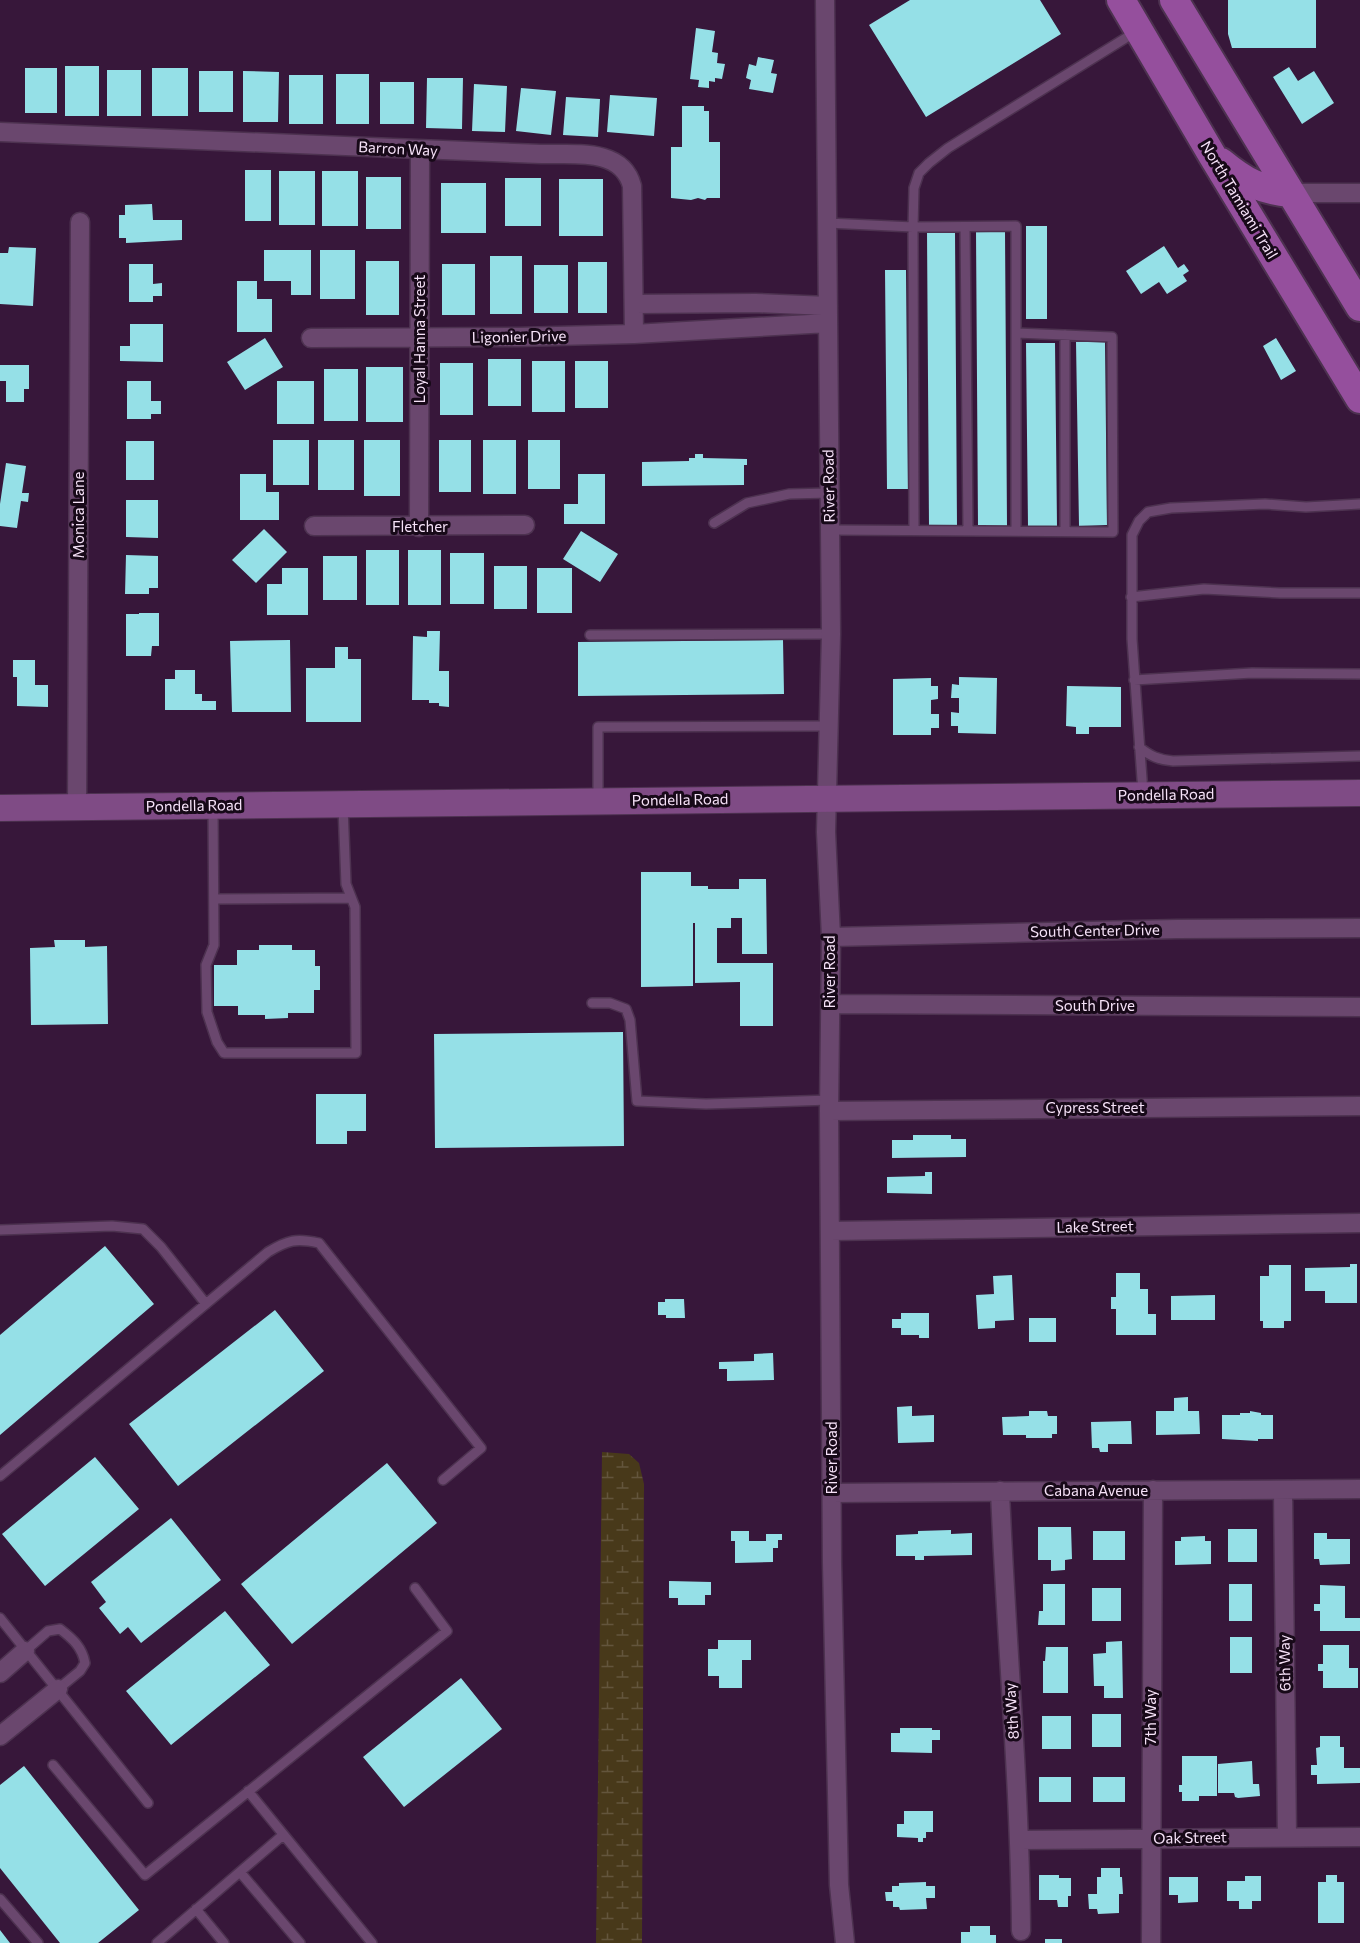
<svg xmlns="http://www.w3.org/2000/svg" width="1360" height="1943" font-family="Commissioner,sans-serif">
<defs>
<pattern id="wetland-marsh" width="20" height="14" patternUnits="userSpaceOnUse" patternTransform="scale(1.5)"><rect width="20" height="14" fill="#48391a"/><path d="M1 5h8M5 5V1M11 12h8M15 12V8" fill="none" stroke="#63553c"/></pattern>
</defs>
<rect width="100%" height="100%" fill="#37173a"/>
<path fill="url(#wetland-marsh)" d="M 602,1452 L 629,1454 L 639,1463 L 644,1484 L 642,1943 L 596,1943 Z"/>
<path fill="#95e0e7" d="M 910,0 L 1040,0 L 1061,34 L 926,117 L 869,25 Z
M 1228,0 L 1316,0 L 1316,48 L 1232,48 L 1228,34 Z
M 696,28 L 715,31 L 712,52 L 718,53 L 717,63 L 725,64 L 722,79 L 715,78 L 715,82 L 709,81 L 709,88 L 698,87 L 699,80 L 690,79 Z
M 758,57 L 774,60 L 771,73 L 777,74 L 773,93 L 749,89 L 751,80 L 746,78 L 749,64 L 756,66 Z
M 65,66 L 99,66 L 99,116 L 65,116 Z
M 1289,67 L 1298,81 L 1314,71 L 1334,103 L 1302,124 L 1273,77 Z
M 25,68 L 57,68 L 57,113 L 25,113 Z
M 152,68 L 188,68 L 188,116 L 152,116 Z
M 107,70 L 141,70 L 141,116 L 107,116 Z
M 199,71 L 233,71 L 233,112 L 199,112 Z
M 243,71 L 279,72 L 278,122 L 243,122 Z
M 336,74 L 369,74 L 369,124 L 336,124 Z
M 289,75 L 323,75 L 323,124 L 289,124 Z
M 427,78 L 463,78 L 462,129 L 426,128 Z
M 380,82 L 414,82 L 414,124 L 380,124 Z
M 474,84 L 507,86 L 505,132 L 472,131 Z
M 521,88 L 556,91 L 551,135 L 516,131 Z
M 610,95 L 657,98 L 654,136 L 607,132 Z
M 566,97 L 600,99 L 598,137 L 563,135 Z
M 682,106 L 704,106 L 704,111 L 709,111 L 709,142 L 720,142 L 720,198 L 707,198 L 705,200 L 698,198 L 691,200 L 671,198 L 671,147 L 682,147 Z
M 245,170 L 271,170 L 271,221 L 245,221 Z
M 279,171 L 315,171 L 315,225 L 279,225 Z
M 322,171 L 358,171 L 358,226 L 322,226 Z
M 366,177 L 401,177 L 401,229 L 366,229 Z
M 505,178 L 541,178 L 541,226 L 505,226 Z
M 559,179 L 603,179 L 603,236 L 559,236 Z
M 441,183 L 486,183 L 486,233 L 441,233 Z
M 152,204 L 153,220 L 182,220 L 182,240 L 126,243 L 126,238 L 119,238 L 119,215 L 125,215 L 125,205 Z
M 1026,226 L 1047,226 L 1047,319 L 1026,319 Z
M 927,231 L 955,231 L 957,527 L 929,527 Z
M 976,231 L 1005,231 L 1007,526 L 978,527 Z
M 1164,246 L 1178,268 L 1184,264 L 1189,271 L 1183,275 L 1187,281 L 1167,294 L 1159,282 L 1141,294 L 1126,271 Z
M 9,247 L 36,248 L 33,306 L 0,304 L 0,253 L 8,253 Z
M 264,250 L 311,250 L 311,295 L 291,295 L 291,281 L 264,281 Z
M 320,250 L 355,250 L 355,299 L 320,299 Z
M 490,256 L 522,256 L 522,314 L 490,314 Z
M 366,261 L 399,261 L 399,315 L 366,315 Z
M 578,262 L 607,262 L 607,313 L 578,313 Z
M 129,264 L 153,264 L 153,284 L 162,283 L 162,296 L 153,296 L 153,302 L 129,302 Z
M 442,264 L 475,264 L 475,315 L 442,315 Z
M 534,265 L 568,265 L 568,313 L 534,313 Z
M 885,270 L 906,270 L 908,489 L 887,489 Z
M 237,281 L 257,281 L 257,299 L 272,299 L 272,332 L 237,332 Z
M 130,324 L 163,324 L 163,362 L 120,361 L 120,346 L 130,346 Z
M 265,338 L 283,367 L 245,390 L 227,362 Z
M 1276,338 L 1296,371 L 1281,380 L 1263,346 Z
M 1076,342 L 1105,342 L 1107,525 L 1079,526 Z
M 1026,343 L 1055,343 L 1057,526 L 1028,526 Z
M 488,359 L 521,359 L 521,406 L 488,406 Z
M 532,361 L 565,361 L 565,412 L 532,412 Z
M 575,361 L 608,361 L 608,408 L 575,408 Z
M 440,363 L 473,363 L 473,415 L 440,415 Z
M 0,365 L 29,365 L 29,389 L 24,389 L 24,402 L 6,402 L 6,381 L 0,381 Z
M 366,367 L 403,367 L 403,422 L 366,422 Z
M 324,369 L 358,369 L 358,421 L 324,421 Z
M 127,381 L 151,381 L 151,401 L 161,401 L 161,414 L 151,414 L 151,419 L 127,419 Z
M 277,381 L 314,381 L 314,424 L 277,424 Z
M 273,440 L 309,440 L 309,485 L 273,485 Z
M 318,440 L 354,440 L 354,490 L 318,490 Z
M 364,440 L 400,440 L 400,496 L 364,496 Z
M 439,440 L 471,440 L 471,492 L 439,492 Z
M 483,440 L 516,440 L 516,494 L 483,494 Z
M 528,440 L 560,440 L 560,489 L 528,489 Z
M 126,441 L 154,441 L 154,480 L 126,480 Z
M 695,454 L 703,454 L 703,458 L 747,459 L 747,465 L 744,465 L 744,485 L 642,486 L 642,462 L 689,461 L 689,458 L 695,458 Z
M 6,463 L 26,466 L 22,493 L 29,493 L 28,502 L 21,501 L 17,528 L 0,526 L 0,504 Z
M 240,474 L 266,474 L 266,492 L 279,492 L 279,520 L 240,520 Z
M 578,474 L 605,474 L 605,524 L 564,524 L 564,504 L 578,504 Z
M 126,500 L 158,500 L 158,538 L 126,537 Z
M 264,529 L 287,552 L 256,583 L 232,560 Z
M 581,531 L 618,554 L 600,582 L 563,559 Z
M 366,550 L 399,550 L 399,605 L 366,605 Z
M 408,550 L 441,550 L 441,605 L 408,605 Z
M 450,553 L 484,553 L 484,604 L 450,604 Z
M 126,555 L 158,556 L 158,588 L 149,588 L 149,594 L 125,594 Z
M 323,556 L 357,556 L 357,600 L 323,600 Z
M 494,566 L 527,566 L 527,609 L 494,609 Z
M 282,568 L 308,568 L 308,615 L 267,615 L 267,584 L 282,584 Z
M 537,568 L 572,568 L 572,613 L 537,613 Z
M 139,613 L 159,613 L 159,646 L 152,646 L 151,656 L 126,656 L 126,614 L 139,614 Z
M 427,631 L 440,631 L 439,671 L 449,671 L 449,707 L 439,706 L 439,703 L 429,703 L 429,700 L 412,700 L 413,636 L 427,637 Z
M 290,640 L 291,712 L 232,712 L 230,641 Z
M 783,640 L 784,694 L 578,696 L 578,642 Z
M 335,647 L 348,647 L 348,659 L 361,659 L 361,722 L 306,722 L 306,668 L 335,668 Z
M 13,660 L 35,660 L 35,685 L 48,685 L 48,707 L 17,706 L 17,677 L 13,677 Z
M 175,670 L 195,670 L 195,694 L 202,694 L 202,701 L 216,701 L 216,710 L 165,710 L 165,679 L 175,679 Z
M 959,677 L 997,678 L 996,734 L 958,733 L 958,726 L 951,726 L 951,712 L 959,713 L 959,698 L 951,698 L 952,684 L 959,685 Z
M 931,678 L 931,686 L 938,686 L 938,699 L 931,700 L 931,714 L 939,714 L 939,728 L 931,728 L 931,735 L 893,735 L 893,679 Z
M 1067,686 L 1121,687 L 1121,727 L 1089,727 L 1089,734 L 1076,734 L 1076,727 L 1066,726 Z
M 641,872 L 691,872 L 691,886 L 708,886 L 708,889 L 739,889 L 739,879 L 766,879 L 767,954 L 742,954 L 742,918 L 731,918 L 731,928 L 717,928 L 717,963 L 773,963 L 773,1026 L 740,1026 L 740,982 L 695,983 L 695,923 L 693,923 L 693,986 L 641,987 Z
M 54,940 L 85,940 L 85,947 L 107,946 L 108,1024 L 31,1025 L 30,948 L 55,947 Z
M 259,945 L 292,945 L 292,950 L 315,950 L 315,966 L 320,966 L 320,990 L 314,990 L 314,1013 L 288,1013 L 288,1018 L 265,1019 L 265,1015 L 238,1015 L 238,1006 L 214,1006 L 214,965 L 237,965 L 237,950 L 259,950 Z
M 623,1032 L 624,1146 L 435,1148 L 434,1034 Z
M 316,1094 L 366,1094 L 366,1131 L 347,1131 L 347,1144 L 316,1144 Z
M 913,1135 L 951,1135 L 951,1139 L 966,1139 L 966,1157 L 892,1158 L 892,1140 L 913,1140 Z
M 925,1172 L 932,1172 L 932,1194 L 887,1193 L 887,1177 L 925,1176 Z
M 105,1246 L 154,1304 L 0,1435 L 0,1335 Z
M 1350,1264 L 1357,1264 L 1357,1303 L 1325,1303 L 1325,1291 L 1305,1291 L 1305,1268 L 1350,1267 Z
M 1269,1265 L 1291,1265 L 1291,1321 L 1284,1321 L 1284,1328 L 1263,1328 L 1263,1321 L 1260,1321 L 1260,1276 L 1269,1276 Z
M 1116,1273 L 1140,1273 L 1140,1289 L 1148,1289 L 1148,1314 L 1156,1314 L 1156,1335 L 1116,1335 L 1116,1309 L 1111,1309 L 1111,1297 L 1116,1297 Z
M 1012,1275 L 1014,1320 L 995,1321 L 995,1328 L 978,1329 L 976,1295 L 994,1294 L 993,1276 Z
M 1215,1295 L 1215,1320 L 1171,1320 L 1171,1296 Z
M 665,1299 L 684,1299 L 685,1318 L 666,1318 L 666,1315 L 658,1315 L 658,1302 L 665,1302 Z
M 275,1310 L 324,1371 L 178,1486 L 129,1424 Z
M 901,1313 L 929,1313 L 929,1338 L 919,1338 L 919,1335 L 901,1335 L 901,1328 L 892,1328 L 892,1319 L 901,1319 Z
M 1029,1318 L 1056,1318 L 1056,1342 L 1029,1342 Z
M 773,1353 L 774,1380 L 727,1381 L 727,1369 L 719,1369 L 719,1362 L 754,1361 L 754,1354 Z
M 1188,1397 L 1188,1411 L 1199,1411 L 1200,1434 L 1156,1435 L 1156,1411 L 1174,1411 L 1174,1398 Z
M 912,1406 L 912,1416 L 934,1415 L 934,1442 L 898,1443 L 897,1407 Z
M 1029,1411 L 1047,1411 L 1048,1416 L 1057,1416 L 1057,1434 L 1052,1434 L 1052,1438 L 1026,1438 L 1026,1435 L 1003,1435 L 1002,1417 L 1029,1416 Z
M 1250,1411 L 1261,1413 L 1261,1415 L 1273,1415 L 1273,1439 L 1258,1439 L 1258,1441 L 1222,1439 L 1222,1415 L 1240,1415 L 1240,1413 L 1250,1413 Z
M 1131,1421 L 1132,1444 L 1108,1444 L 1108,1452 L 1100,1452 L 1099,1448 L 1092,1448 L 1091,1422 Z
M 95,1457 L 139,1509 L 45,1586 L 2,1534 Z
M 387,1463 L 437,1523 L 292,1644 L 241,1584 Z
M 171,1518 L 221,1580 L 141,1643 L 128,1627 L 120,1634 L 99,1608 L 106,1602 L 91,1582 Z
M 1038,1527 L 1071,1527 L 1072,1559 L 1065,1560 L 1065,1570 L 1051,1571 L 1051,1560 L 1038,1560 Z
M 1228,1529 L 1257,1529 L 1257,1562 L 1228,1562 Z
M 951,1530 L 951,1534 L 972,1533 L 972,1555 L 924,1556 L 924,1560 L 915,1560 L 915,1556 L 896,1556 L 896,1535 L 918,1534 L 918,1531 Z
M 731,1531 L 749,1531 L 749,1541 L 766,1541 L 766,1534 L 782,1534 L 782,1540 L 778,1540 L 778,1548 L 773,1548 L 773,1562 L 735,1563 L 735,1541 L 731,1541 Z
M 1093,1531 L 1125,1531 L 1125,1560 L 1093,1560 Z
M 1314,1533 L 1327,1533 L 1327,1539 L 1350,1539 L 1350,1564 L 1320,1565 L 1319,1559 L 1314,1559 Z
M 1205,1536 L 1205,1541 L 1211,1541 L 1211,1564 L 1175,1565 L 1175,1541 L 1181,1541 L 1181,1537 Z
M 669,1581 L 711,1582 L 711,1595 L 705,1595 L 705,1605 L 678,1605 L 678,1598 L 669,1598 Z
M 1043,1584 L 1065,1584 L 1065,1625 L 1038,1625 L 1039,1611 L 1043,1611 Z
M 1229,1584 L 1252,1584 L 1252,1621 L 1229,1621 Z
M 1320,1585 L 1345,1586 L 1345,1618 L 1360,1618 L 1360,1631 L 1320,1631 L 1320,1611 L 1314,1611 L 1314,1604 L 1320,1604 Z
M 1092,1588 L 1121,1588 L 1121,1621 L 1092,1621 Z
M 225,1611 L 270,1665 L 171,1745 L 126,1691 Z
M 1230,1637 L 1252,1637 L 1252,1673 L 1230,1673 Z
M 718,1640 L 751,1640 L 751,1660 L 742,1660 L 742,1688 L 719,1688 L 719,1676 L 708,1676 L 708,1649 L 718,1649 Z
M 1122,1641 L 1123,1698 L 1104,1698 L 1104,1686 L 1094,1686 L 1093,1654 L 1106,1653 L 1106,1642 Z
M 1323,1645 L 1349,1645 L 1349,1668 L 1358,1668 L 1358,1688 L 1323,1688 L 1323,1671 L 1318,1671 L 1318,1664 L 1323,1664 Z
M 1046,1647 L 1068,1647 L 1068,1693 L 1043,1693 L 1043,1661 L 1045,1661 Z
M 461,1678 L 502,1729 L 404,1807 L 363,1757 Z
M 1092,1714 L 1121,1714 L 1121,1747 L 1092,1747 Z
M 1042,1716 L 1071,1716 L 1071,1749 L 1042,1749 Z
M 900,1728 L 932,1728 L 932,1730 L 940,1730 L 940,1740 L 932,1740 L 932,1753 L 891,1752 L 891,1733 L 900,1733 Z
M 1320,1736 L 1340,1736 L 1340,1747 L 1344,1747 L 1344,1768 L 1360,1768 L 1360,1783 L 1317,1784 L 1317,1775 L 1311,1775 L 1311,1765 L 1317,1765 L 1316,1748 L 1320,1747 Z
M 1182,1756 L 1217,1756 L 1217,1796 L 1199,1796 L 1199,1801 L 1182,1801 L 1182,1792 L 1179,1792 L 1179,1785 L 1182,1785 Z
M 1252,1761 L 1253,1784 L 1259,1784 L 1260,1796 L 1238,1798 L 1235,1797 L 1234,1793 L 1218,1793 L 1218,1764 Z
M 24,1766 L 139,1910 L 98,1943 L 60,1943 L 0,1868 L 0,1785 Z
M 1039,1777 L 1071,1777 L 1071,1802 L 1039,1802 Z
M 1093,1777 L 1125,1777 L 1125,1802 L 1093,1802 Z
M 904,1811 L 933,1811 L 933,1832 L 926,1832 L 926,1838 L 923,1838 L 923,1842 L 918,1842 L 918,1838 L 897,1837 L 897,1824 L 904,1824 Z
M 1101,1868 L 1120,1868 L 1120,1877 L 1122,1877 L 1123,1894 L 1119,1894 L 1119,1913 L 1098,1914 L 1097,1909 L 1089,1909 L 1088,1894 L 1097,1894 L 1097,1877 L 1101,1877 Z
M 1039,1875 L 1059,1875 L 1059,1878 L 1071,1878 L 1071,1896 L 1068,1896 L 1068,1907 L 1058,1907 L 1057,1900 L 1039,1900 Z
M 1326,1875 L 1337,1875 L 1337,1882 L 1344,1882 L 1344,1923 L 1318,1923 L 1318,1882 L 1326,1882 Z
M 1245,1876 L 1261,1876 L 1261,1901 L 1252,1901 L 1252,1909 L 1239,1909 L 1239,1901 L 1227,1901 L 1227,1881 L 1245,1881 Z
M 1169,1877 L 1198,1877 L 1198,1902 L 1178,1903 L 1178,1895 L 1169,1895 Z
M 926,1882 L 926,1886 L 935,1886 L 935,1898 L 926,1898 L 927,1909 L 900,1910 L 899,1907 L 893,1907 L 893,1901 L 886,1901 L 885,1892 L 892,1892 L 892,1886 L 899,1886 L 899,1883 Z
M 970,1926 L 990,1926 L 990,1935 L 996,1935 L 996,1943 L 961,1943 L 961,1932 L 970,1932 Z
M 0,1930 L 10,1943 L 0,1943 Z
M 1045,1939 L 1062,1939 L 1062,1943 L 1045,1943 Z"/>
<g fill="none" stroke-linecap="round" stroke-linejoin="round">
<defs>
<path id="lane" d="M 827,223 L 913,227 L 1016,226 L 1016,531
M 965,227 L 968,530
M 1065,335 L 1065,531
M 714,523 L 747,503 L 789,494 L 829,493
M 914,529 L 913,227 L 914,188 L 919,173 L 929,163 L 948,148 L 1137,31
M 830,530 L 1113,532 L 1112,337 L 1016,333
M 1131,597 L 1204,589 L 1280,593 L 1360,593
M 590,635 L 831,634
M 1134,680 L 1252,673 L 1360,674
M 1139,747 C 1150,756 1159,760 1173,761 L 1360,756
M 1143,793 L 1132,639 L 1132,535 L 1139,521 L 1148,512 L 1171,508 L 1265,504 L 1306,507 L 1360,504
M 598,799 L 598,727 L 829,726
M 213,807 L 214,945 L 206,965 L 207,1012 L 217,1042 L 224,1053 L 356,1053 L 355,907 L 346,884 L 343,806
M 214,899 L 351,898
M 592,1003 L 610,1003 L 626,1009 L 630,1020 L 637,1101 L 706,1104 L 830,1100
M 0,1230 L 112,1226 L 143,1229 L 161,1247 L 206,1304
M 0,1476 L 268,1252 C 288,1240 296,1238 319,1243 L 481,1448 L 443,1480
M 0,1618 L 148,1803
M 25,1651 L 48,1631 L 60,1629 C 73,1639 82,1647 85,1663 L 80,1671 L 58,1689
M 53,1765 L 145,1875 L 447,1631 L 415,1588
M 248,1791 L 372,1943
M 240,1872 L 300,1943
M 0,1899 L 38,1943
M 196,1909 L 224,1943
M 157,1943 L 283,1835"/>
<path id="street" d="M 825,0 L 831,634 L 826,832 L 831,937 L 829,1111 L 832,1563 L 839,1885 L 845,1943
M 0,132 L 541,154 C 573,155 622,147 632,186 L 634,334
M 1290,193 L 1360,193
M 635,304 L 755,303 L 828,306
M 311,338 L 518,337 L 634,334 L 828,323
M 314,526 L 525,525
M 419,527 L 420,150
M 77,807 L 80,222
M 831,937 L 1177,929 L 1360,928
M 831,1004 L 1360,1007
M 829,1111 L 1360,1106
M 830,1231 L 1360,1223
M 1283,1490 L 1287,1837
M 1000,1491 C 1006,1638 1020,1784 1021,1931
M 832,1493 L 1360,1489
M 0,1673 L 25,1651
M 0,1736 L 58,1689
M 1020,1840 L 1360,1837
M 1151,1943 L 1153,1490"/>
<path id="secondary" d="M 0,808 L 1360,793"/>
<path id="primary" d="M 1121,0 L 1212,155 L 1360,399
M 1174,0 L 1360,307
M 1221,162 C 1244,181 1260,190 1290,193"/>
</defs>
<use href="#lane" stroke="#4d3250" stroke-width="12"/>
<use href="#street" stroke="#4d3250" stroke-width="21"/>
<use href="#secondary" stroke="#4d3250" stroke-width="28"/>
<use href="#primary" stroke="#4d3250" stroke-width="32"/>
<use href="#lane" stroke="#6a476e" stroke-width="9"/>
<use href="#street" stroke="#6a476e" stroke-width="18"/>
<use href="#secondary" stroke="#7f4b85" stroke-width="26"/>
<use href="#primary" stroke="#954f9d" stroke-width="28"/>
</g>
<g text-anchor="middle" stroke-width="6" stroke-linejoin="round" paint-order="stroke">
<g font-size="15" fill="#f6e2f8" stroke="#170918">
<text transform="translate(398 149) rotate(3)" y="5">Barron Way</text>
<text transform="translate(1239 200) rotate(59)" y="5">North Tamiami Trail</text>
<text transform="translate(519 337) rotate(-1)" y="5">Ligonier Drive</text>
<text transform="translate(420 339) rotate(-90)" y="5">Loyal Hanna Street</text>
<text transform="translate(829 486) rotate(-91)" y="5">River Road</text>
<text transform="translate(79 515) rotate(-90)" y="5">Monica Lane</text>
<text x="420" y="532">Fletcher</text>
<text transform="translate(1166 795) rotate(-1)" y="5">Pondella Road</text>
<text transform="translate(680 800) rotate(-1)" y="5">Pondella Road</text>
<text transform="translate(194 806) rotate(-1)" y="5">Pondella Road</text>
<text transform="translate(1095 931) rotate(-1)" y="5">South Center Drive</text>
<text transform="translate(830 972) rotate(-90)" y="5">River Road</text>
<text x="1095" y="1011">South Drive</text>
<text x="1095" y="1113">Cypress Street</text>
<text transform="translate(1095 1227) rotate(-1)" y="5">Lake Street</text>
<text transform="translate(832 1458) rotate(-90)" y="5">River Road</text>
<text x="1096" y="1496">Cabana Avenue</text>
<text transform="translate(1285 1663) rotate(-91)" y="5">6th Way</text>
<text transform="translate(1012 1711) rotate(-94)" y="5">8th Way</text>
<text transform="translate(1151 1717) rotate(-90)" y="5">7th Way</text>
<text transform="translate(1190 1838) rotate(-1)" y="5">Oak Street</text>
</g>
</g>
</svg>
